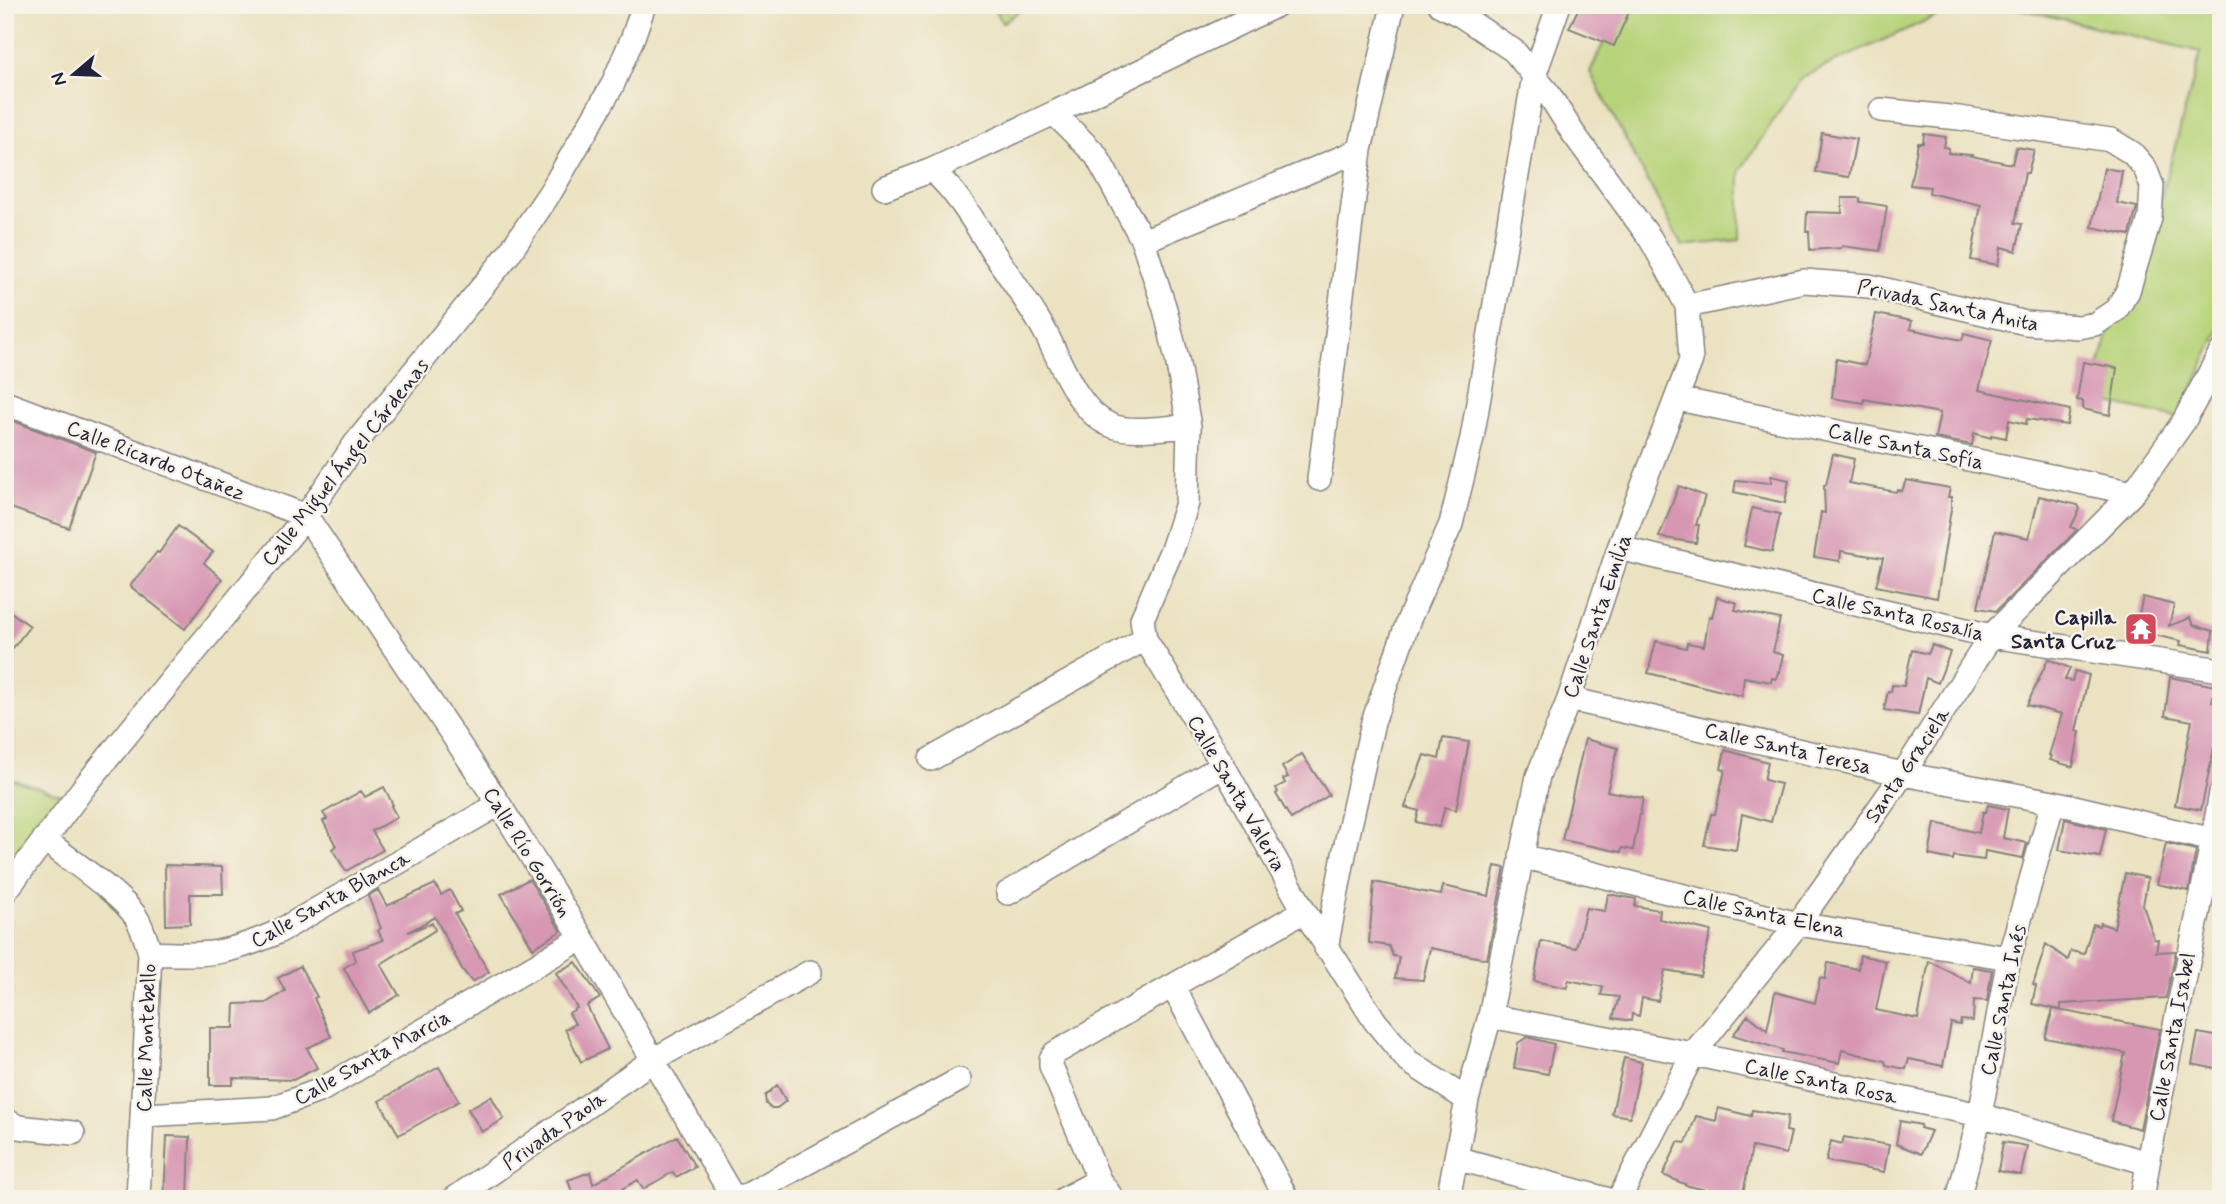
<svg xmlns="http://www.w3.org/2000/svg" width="2226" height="1204" font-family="Mynerve,sans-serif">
<rect width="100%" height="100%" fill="#f7f3e8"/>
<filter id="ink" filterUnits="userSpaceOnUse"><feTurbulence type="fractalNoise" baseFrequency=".0143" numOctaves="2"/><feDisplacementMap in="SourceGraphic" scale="14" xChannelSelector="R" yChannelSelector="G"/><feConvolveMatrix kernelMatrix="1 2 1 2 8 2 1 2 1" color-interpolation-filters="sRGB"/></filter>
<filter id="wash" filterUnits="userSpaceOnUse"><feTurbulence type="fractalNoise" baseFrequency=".00686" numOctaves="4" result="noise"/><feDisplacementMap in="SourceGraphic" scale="28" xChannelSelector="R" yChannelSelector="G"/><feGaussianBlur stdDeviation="1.57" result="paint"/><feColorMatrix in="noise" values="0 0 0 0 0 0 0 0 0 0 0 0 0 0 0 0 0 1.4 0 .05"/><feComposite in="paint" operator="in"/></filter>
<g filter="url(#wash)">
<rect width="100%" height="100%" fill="#ebe2c1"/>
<path fill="#b7d379" stroke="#6c7a5a" stroke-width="2" d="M 992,5 L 1028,5 L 1002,23 Z
M 1621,5 L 1960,5 L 1802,77 L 1740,171 L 1740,240 L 1682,246 L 1590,72 Z
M 2003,5 L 2221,5 L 2221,326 L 2179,418 L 2090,399 L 2112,321 L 2133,298 L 2201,52 Z
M 5,777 L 81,801 L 5,896 Z"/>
<g id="blocks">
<path fill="#d797b3" d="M 1580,5 L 1632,5 L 1614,46 L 1569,28 Z
M 1822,133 L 1856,139 L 1849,177 L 1816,172 Z
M 1924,134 L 1946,137 L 1944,147 L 1949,148 L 1948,153 L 1972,155 L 1971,156 L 2012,164 L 2016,147 L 2034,150 L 2028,173 L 2025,173 L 2015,223 L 2022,224 L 2016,251 L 2001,247 L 1998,265 L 1971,260 L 1981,205 L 1929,193 L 1930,187 L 1910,185 L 1918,143 L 1923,143 Z
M 2104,168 L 2122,171 L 2117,203 L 2137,207 L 2130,235 L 2092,227 Z
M 1842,198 L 1860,198 L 1860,202 L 1887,206 L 1880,251 L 1842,246 L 1841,248 L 1810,250 L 1809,231 L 1806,231 L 1807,212 L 1842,213 Z
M 1876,314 L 1912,321 L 1910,329 L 1962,340 L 1964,333 L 1992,340 L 1979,390 L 2070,410 L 2067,425 L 2027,419 L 2026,424 L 2009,420 L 2006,438 L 1991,435 L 1991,438 L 1974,433 L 1972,445 L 1935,438 L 1940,413 L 1864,399 L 1864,403 L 1832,398 L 1836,359 L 1865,365 Z
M 2083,362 L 2117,368 L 2110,415 L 2083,409 L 2083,401 L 2077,400 Z
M 5,418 L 96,452 L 69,528 L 5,506 Z
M 1833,454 L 1854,459 L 1849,483 L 1896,492 L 1897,490 L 1902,491 L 1906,480 L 1950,488 L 1948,497 L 1951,497 L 1951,509 L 1937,598 L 1876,586 L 1883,558 L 1841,551 L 1840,561 L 1814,557 L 1821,512 L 1825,513 L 1824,485 L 1826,485 Z
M 1771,476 L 1789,480 L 1785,503 L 1734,492 L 1736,480 L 1771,483 Z
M 1679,486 L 1705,496 L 1696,525 L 1699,525 L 1696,543 L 1659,537 Z
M 2039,496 L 2078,505 L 2080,509 L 2071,527 L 2077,530 L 1996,611 L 1978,608 L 1995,531 L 2029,538 Z
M 1752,508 L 1780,514 L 1772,552 L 1744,546 Z
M 178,526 L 213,552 L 204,563 L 222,579 L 185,629 L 130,586 L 157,552 L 159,553 Z
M 1717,597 L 1737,603 L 1735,610 L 1780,619 L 1773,652 L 1783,655 L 1779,673 L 1778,672 L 1776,679 L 1772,678 L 1771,682 L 1744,677 L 1742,696 L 1648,673 L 1656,641 L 1686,648 L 1687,643 L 1704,646 L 1709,616 L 1712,617 Z
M 2143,597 L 2174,605 L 2169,626 L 2190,618 L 2193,625 L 2213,631 L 2211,651 L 2180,645 L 2181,641 L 2135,631 Z
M 5,608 L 30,626 L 5,658 Z
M 1932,645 L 1950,652 L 1938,683 L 1926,678 L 1918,715 L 1884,710 L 1888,691 L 1891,692 L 1892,685 L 1904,686 L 1912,650 L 1928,654 Z
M 2048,659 L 2070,668 L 2065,680 L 2072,681 L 2075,671 L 2089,675 L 2076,731 L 2080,732 L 2073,767 L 2050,760 L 2052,756 L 2049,755 L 2062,714 L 2027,705 Z
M 2170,677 L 2215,686 L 2212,702 L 2220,703 L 2217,731 L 2221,731 L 2221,749 L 2214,748 L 2201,810 L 2175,805 L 2192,721 L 2165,716 Z
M 1443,738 L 1469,742 L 1456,810 L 1445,807 L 1439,827 L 1416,822 L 1419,811 L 1405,807 L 1424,755 L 1439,759 Z
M 1585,739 L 1618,748 L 1607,791 L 1643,798 L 1633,850 L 1622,848 L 1621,852 L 1562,840 Z
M 1725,750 L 1768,762 L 1764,780 L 1781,784 L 1771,822 L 1742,814 L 1736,850 L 1704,845 L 1711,814 L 1715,814 L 1725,770 L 1721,769 Z
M 1302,754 L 1329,795 L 1291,819 L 1276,794 L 1278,792 L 1276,788 L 1285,783 L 1283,779 L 1288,777 L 1282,767 Z
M 384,787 L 393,805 L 391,806 L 397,817 L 372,831 L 383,850 L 346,871 L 332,849 L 336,846 L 323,821 L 327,819 L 323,813 L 361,791 L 365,797 Z
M 1988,805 L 2008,809 L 2003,838 L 2027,843 L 2023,858 L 1985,851 L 1984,860 L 1954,856 L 1953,860 L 1929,855 L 1935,823 L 1979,833 L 1983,812 L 1986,812 Z
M 2065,819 L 2106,829 L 2100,857 L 2059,850 Z
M 2166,843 L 2196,850 L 2189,891 L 2157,884 Z
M 165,865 L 222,867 L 223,894 L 190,894 L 190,924 L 166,925 Z
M 1495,866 L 1505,868 L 1487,959 L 1430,948 L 1423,980 L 1395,978 L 1399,957 L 1393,956 L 1389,946 L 1369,943 L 1374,882 L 1434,894 L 1441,895 L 1443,886 L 1489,896 Z
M 2125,873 L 2148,878 L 2143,905 L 2154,939 L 2158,940 L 2156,952 L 2176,951 L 2166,998 L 2061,1004 L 2061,1010 L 2032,1004 L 2036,986 L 2033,985 L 2046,944 L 2068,960 L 2071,951 L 2084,954 L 2093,924 L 2099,926 L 2100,923 L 2114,928 Z
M 529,879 L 561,931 L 533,948 L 501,894 Z
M 435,884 L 441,895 L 450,890 L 461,911 L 455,914 L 489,972 L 472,982 L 462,969 L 435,917 L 408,932 L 432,923 L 435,930 L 381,964 L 399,995 L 369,1013 L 344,968 L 356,960 L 353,951 L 383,940 L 378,931 L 381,928 L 368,896 L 378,890 L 387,906 Z
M 1608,894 L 1636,899 L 1635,906 L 1660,910 L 1659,919 L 1711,931 L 1700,976 L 1665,970 L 1658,1001 L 1642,998 L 1639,1016 L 1632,1014 L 1631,1021 L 1613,1018 L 1619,997 L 1601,995 L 1603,987 L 1568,980 L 1567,988 L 1534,981 L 1541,941 L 1576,948 L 1586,908 L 1605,911 Z
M 1860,955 L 1886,961 L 1876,1010 L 1918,1019 L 1929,961 L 1971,983 L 1973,967 L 1992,970 L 1987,1001 L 1974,1000 L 1973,1021 L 1961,1020 L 1960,1025 L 1951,1023 L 1943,1066 L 1909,1059 L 1906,1069 L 1886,1065 L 1885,1061 L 1842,1050 L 1839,1063 L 1782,1052 L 1783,1050 L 1733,1035 L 1748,1015 L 1767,1030 L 1775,992 L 1815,1003 L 1820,978 L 1825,979 L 1828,963 L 1858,969 Z
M 576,962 L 600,998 L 587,1006 L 608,1049 L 581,1062 L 565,1029 L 575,1024 L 569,1013 L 577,1008 L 556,973 Z
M 300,966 L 317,997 L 314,998 L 331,1037 L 307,1048 L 317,1068 L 293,1080 L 233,1078 L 233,1085 L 210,1085 L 210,1028 L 234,1028 L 235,1004 L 266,1003 L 285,991 L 278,978 Z
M 2053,1009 L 2160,1029 L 2140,1129 L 2111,1121 L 2125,1053 L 2045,1038 Z
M 2198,1033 L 2221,1037 L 2221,1070 L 2192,1064 Z
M 1527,1037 L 1554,1044 L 1548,1074 L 1514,1068 L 1518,1043 Z
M 1624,1058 L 1642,1062 L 1630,1117 L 1612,1114 Z
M 439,1067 L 459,1101 L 399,1135 L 379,1101 Z
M 777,1085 L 786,1101 L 777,1108 L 771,1108 L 766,1104 L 765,1096 Z
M 491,1096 L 504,1119 L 482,1132 L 468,1109 Z
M 1718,1108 L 1751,1116 L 1752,1110 L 1788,1116 L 1786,1131 L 1791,1132 L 1786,1154 L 1752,1147 L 1742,1199 L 1705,1199 L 1706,1190 L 1689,1186 L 1663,1175 L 1678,1142 L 1686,1143 L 1696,1116 L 1716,1121 Z
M 1900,1121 L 1921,1125 L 1920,1128 L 1931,1131 L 1921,1154 L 1896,1144 Z
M 167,1136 L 190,1137 L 188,1199 L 164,1199 Z
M 677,1136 L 695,1167 L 676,1177 L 673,1172 L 643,1189 L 638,1180 L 604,1199 L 566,1199 L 573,1195 L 568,1180 L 590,1172 L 593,1184 Z
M 1844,1137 L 1889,1145 L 1884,1172 L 1826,1161 L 1831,1141 L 1842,1144 Z
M 2003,1142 L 2027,1146 L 2021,1175 L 1998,1171 Z"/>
</g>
</g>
<g filter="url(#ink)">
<use href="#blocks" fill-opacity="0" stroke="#86827e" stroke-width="2"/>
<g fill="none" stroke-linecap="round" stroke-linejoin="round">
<defs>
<path id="minor" d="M 1277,5 L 1054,113 L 1096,155 L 1143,241 L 1165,309 L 1177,359 L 1189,426 L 1187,503 L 1173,547 L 1142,619 L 1145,639 L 1223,765 L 1304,911 L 1375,1021 L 1408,1061 L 1467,1100
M 1440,5 L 1460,15 L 1514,51 L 1548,93 L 1573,133 L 1650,238 L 1677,286 L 1687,306 L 1691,360 L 1619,548 L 1569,699 L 1538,776 L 1490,1016 L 1467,1100 L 1448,1199
M 932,170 L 1054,113
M 884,188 L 932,170 C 959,194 976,225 995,255 C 1011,278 1027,302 1042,326 C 1059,356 1076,411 1110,425 C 1130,434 1167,427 1189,426
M 1143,241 L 1360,150
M 1687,306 L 1804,281 L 1869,286 L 2026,323 L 2078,327 L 2095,324 L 2116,310 L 2128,291 L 2150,218 L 2152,186 L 2145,168 L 2132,153 L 2111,140 L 1959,118 L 1881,110
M 1678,399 L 2133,493
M 5,403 L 306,516 L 499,804 L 582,938 L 734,1199
M 1319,479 L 1360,150 L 1393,5
M 1619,548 L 1991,636 L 2221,670
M 1569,699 L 1903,774 L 2053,802 L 2213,840
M 931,759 L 1145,639
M 44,839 C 68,859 120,893 136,917 C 143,928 146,940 150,953 L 138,1199
M 1521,856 L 1798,924 L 2009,958
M 5,892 L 84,787 L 306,516 L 355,444 L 508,255 L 551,191 L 612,86 L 633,37 L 644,5
M 1008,893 L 1223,765
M 1326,948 L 1347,839 L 1373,722 L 1409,619 L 1451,524 L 1472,438 L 1534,76 L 1559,5
M 150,953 C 206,956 226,955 278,932 L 499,804
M 1173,987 L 1287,1199
M 1490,1016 L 1693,1054 L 1980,1115 L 2148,1163
M 143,1115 L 272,1108 L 321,1090 L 582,938
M 5,1120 L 18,1127 L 73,1133
M 1456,1158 L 1606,1199
M 454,1199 L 653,1060 L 810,972
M 740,1199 L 959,1080
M 1064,1199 L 1099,1180
M 1113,1199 L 1099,1180 L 1051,1066 L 1051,1059 L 1055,1053 L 1304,911
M 1619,1199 L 1693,1054 L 1798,924 L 1903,774 L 1991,636 L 2133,493 L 2184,421 L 2221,352
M 1958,1199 L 1980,1115 L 2009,958 L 2053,802
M 2142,1199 C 2164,1062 2198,929 2221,793"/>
</defs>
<use href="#minor" stroke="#86827e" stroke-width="26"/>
<use href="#minor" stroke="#fff" stroke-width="23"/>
</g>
</g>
<defs>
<symbol id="temple-square" viewBox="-11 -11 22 22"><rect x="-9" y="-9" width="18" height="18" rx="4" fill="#d1495b" stroke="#f7f3e8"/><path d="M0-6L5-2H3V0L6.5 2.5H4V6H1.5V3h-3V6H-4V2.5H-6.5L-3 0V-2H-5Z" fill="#fff"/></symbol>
</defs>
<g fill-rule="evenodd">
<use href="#temple-square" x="2122" y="610" width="38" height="38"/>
</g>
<g text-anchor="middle" stroke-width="5" stroke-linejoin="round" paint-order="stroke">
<g font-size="21" fill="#22223b" stroke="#f7f3e8">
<text transform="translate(1948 305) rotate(12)" y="7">Privada Santa Anita</text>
<text transform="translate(1906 446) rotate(12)" y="7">Calle Santa Sofía</text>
<text transform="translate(156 460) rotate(21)" y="7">Calle Ricardo Otañez</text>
<text transform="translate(345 462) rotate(-52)" y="7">Calle Miguel Ángel Cárdenas</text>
<text transform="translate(1898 614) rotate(13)" y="7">Calle Santa Rosalía</text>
<text transform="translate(1597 616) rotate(-71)" y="7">Calle Santa Emilia</text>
<text transform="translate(1788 748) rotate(13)" y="7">Calle Santa Teresa</text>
<text transform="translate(1907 765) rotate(-56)" y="7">Santa Graciela</text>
<text transform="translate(1237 793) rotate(60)" y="7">Calle Santa Valeria</text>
<text transform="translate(528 852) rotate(58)" y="7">Calle Río Gorrión</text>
<text transform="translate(330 899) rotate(-29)" y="7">Calle Santa Blanca</text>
<text transform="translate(1764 913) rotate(12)" y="7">Calle Santa Elena</text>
<text transform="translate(2003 1000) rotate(-78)" y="7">Calle Santa Inés</text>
<text transform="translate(2172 1037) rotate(-79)" y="7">Calle Santa Isabel</text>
<text transform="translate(146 1038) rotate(-88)" y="7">Calle Montebello</text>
<text transform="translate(372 1057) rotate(-29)" y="7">Calle Santa Marcia</text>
<text transform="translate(1821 1081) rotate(12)" y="7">Calle Santa Rosa</text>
<text transform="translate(554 1130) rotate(-35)" y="7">Privada Paola</text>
</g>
<g font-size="21" font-weight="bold" fill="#22223b" stroke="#f7f3e8" text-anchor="end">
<text x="2116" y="624">Capilla<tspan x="2116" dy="24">Santa Cruz</tspan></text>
</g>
</g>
<rect width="2226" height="1204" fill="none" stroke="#f7f3e8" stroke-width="28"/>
<g transform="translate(74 74) rotate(251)" stroke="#f7f3e8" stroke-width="5" paint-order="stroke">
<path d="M0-5L12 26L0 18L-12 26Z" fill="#22223b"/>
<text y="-10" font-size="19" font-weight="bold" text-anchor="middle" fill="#22223b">N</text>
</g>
</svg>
